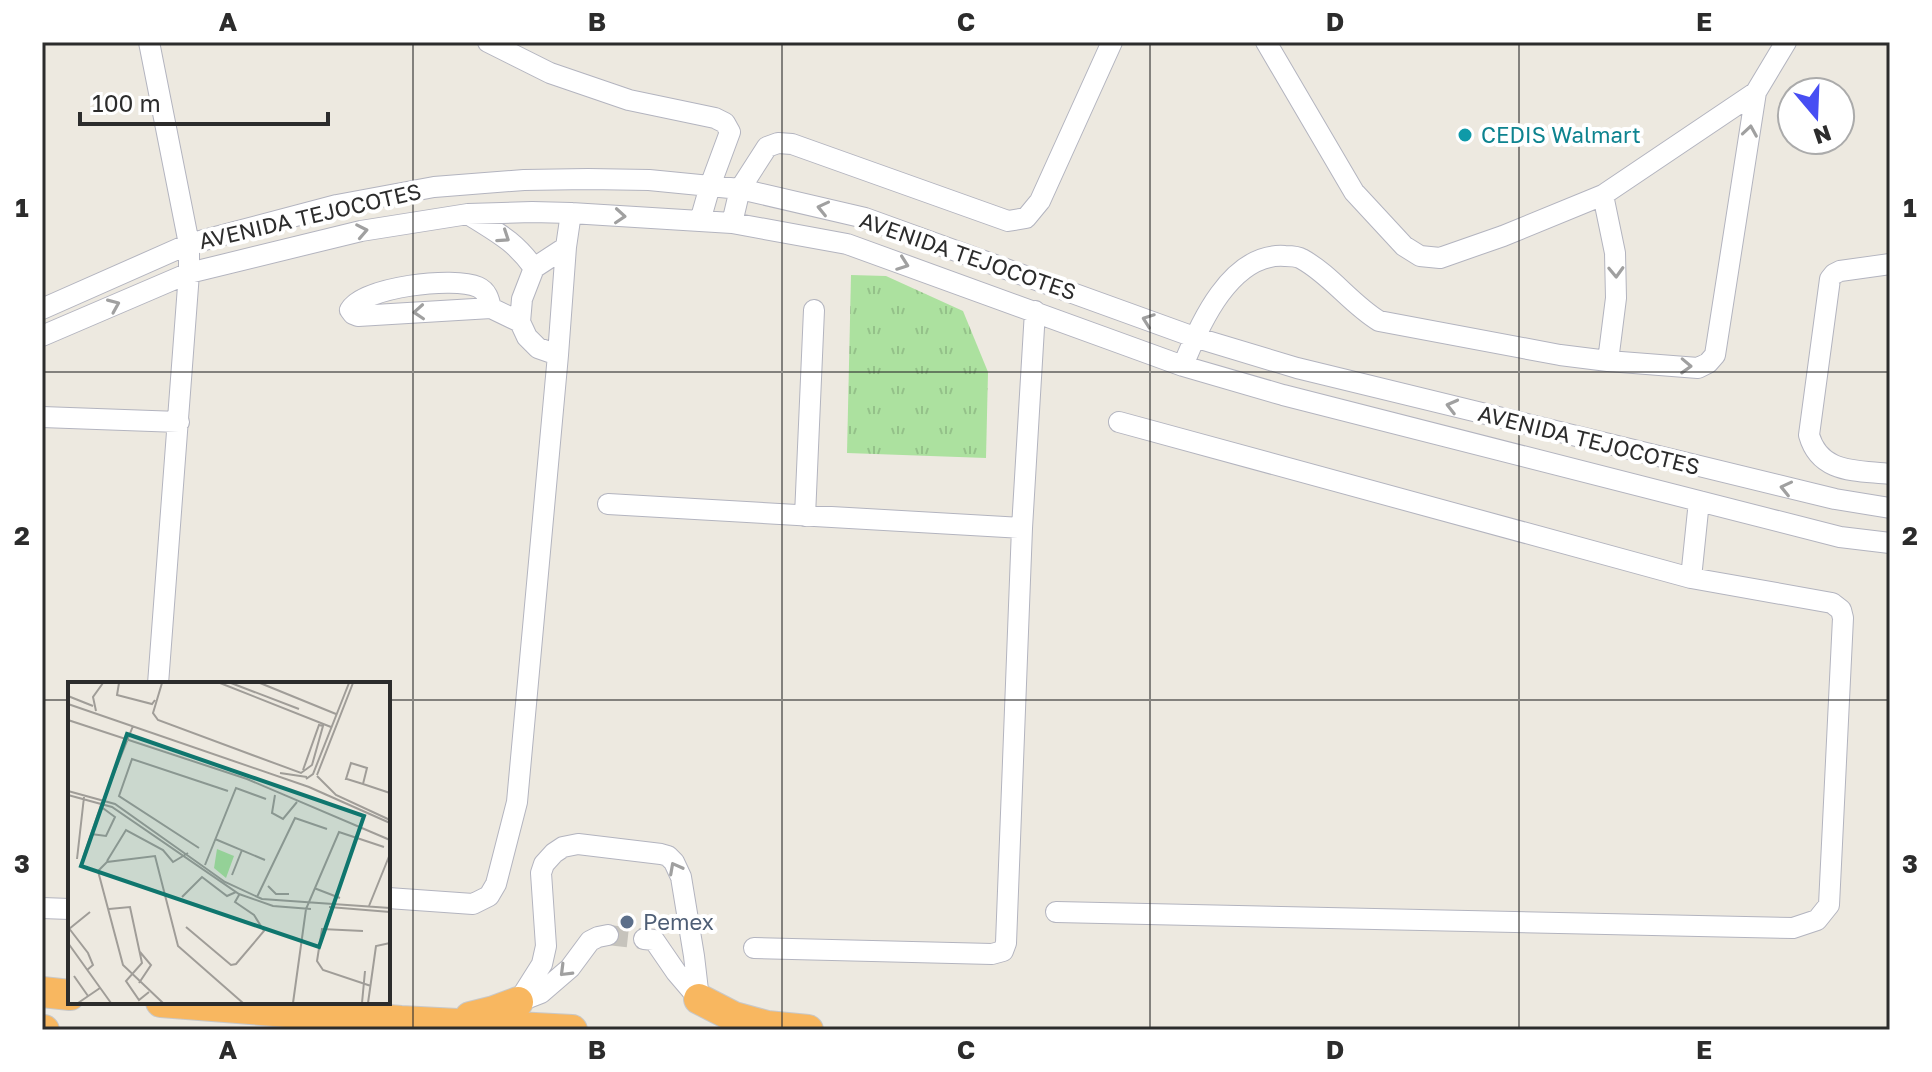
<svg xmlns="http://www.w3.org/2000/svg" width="1932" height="1072" font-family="'Golos Text',sans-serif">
<defs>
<pattern id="grass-tufts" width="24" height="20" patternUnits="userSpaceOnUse" patternTransform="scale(2)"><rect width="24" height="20" fill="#ace19f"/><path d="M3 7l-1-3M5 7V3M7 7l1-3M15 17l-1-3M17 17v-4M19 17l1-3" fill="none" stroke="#94c189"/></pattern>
</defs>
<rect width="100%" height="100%" fill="#ede9e0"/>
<path fill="url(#grass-tufts)" d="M 851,275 L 886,276 L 963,311 L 988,372 L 986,458 L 847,453 Z"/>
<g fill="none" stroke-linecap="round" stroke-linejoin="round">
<path stroke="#c6c3bc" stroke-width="20" stroke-dasharray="20 10" stroke-linecap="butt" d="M 608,935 L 644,939"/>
<defs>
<path id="minor" d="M 149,42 L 189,244 L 189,273 L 158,684
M 488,42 L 550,73 L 629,100 L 715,118 L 725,123 L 730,132 L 710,186 L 700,221
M 1266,42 L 1354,192 L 1404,246 L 1420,256 L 1440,258 L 1503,236 L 1603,195 L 1756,92 L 1786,42
M 1603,195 L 1615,253 L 1616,298 L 1608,361
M 468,214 C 496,232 514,240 534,268
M 732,223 L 740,189 L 767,147 L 778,143 L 792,144 L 1008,221 L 1026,218 L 1040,201 L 1112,42
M 1890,264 L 1840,271 L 1834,274 L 1830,279 L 1809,435 C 1820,474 1856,470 1890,474
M 491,308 C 489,299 487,291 478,287 C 454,276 363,287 350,310 L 353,314 L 358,316 L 491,308 L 520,322
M 42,309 L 189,244 L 337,205 L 434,187 L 524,180 L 588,179 L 649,180 L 710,186 L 740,189 L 865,218 L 1194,337 L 1297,368 L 1835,499 L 1890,508
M 42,336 L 189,273 L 361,231 L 468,214 L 532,212 L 571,213 L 732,223 L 847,244 L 1183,366 L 1283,395 L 1840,537 L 1890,543
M 558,355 L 538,348 L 527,337 L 520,322 L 522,299 L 534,268 L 566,247
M 1183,366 C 1199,325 1231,252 1285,256 C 1291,256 1297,256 1302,259 C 1331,275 1351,304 1379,321 L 1560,355 L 1608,361 L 1698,368 L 1708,363 L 1715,355 L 1756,92
M 42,417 L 179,422
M 608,504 L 1022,528
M 805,516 L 814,310
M 1691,578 L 1699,501
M 388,898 L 473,904 L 489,896 L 496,884 L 517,802 L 558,355 L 566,247 L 571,213
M 42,908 L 70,909
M 1056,912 L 1793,928 L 1817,920 L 1829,905 L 1843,618 L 1841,610 L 1832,603 L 1691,578 L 1119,422
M 644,939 L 654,940 L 676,972 L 699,999
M 754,948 L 992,954 L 1003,951 L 1006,943 L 1022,528 L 1035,311
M 518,1002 L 542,964 L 546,946 L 541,873 L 544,864 L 554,853 L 563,847 L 578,844 L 661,854 L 668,856 L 674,862 L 681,877 L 694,956 L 699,999
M 518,1002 L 541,993 L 570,968 L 590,941 L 598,937 L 608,935"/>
<path id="highway" d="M 42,992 L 70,995
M 699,999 L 734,1017 L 767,1026 L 808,1030
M 161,1002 L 401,1021 L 572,1030
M 470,1017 L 494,1011 L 518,1002
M 42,1030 L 44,1030"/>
</defs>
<use href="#minor" stroke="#b3b4bf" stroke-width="22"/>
<use href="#highway" stroke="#c8c8c8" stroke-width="32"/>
<use href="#minor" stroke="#fff" stroke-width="20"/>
<use href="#highway" stroke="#f8b760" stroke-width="30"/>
</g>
<defs><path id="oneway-chevron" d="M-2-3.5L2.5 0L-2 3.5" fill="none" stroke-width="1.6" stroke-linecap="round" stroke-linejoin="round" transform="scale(2)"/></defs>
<g stroke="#a0a0a0">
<use href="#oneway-chevron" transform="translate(1750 131) rotate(-81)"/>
<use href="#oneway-chevron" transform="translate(823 208) rotate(-167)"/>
<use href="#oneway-chevron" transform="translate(620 216) rotate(4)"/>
<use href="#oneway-chevron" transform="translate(362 231) rotate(-11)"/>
<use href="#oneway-chevron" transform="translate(504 237) rotate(34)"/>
<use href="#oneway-chevron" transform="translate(903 264) rotate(20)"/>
<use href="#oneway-chevron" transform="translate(1616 272) rotate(88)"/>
<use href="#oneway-chevron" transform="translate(114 305) rotate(-23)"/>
<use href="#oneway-chevron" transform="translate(419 312) rotate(176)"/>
<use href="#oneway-chevron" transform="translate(1148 320) rotate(-160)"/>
<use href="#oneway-chevron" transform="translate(1686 366) rotate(2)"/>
<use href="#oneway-chevron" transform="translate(1452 406) rotate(-166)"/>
<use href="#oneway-chevron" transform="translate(1786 488) rotate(-167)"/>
<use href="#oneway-chevron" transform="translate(675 868) rotate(-118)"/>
<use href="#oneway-chevron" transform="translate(565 971) rotate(135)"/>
</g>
<path fill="none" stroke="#2c2c2c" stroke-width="2" stroke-opacity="0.55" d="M 413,42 L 413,1030M 782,42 L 782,1030M 1150,42 L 1150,1030M 1519,42 L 1519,1030M 42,372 L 1890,372M 42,700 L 70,700M 388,700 L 1890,700"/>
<circle fill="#0f9aa8" stroke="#fff" stroke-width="3" cx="1465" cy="135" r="8"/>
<circle fill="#5c6f8a" stroke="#fff" stroke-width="3" cx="627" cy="922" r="8"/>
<g text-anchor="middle" stroke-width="8" stroke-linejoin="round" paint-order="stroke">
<g font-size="22" fill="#0d838f" stroke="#fff" text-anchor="start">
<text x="1481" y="143">CEDIS Walmart</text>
</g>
<g font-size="22" fill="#2c2c2c" stroke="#fff">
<text transform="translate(310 216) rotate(-13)" y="8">AVENIDA TEJOCOTES</text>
<text transform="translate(968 256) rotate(19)" y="8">AVENIDA TEJOCOTES</text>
<text transform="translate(1589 440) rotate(14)" y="8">AVENIDA TEJOCOTES</text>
</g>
<g font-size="22" fill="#4e5e75" stroke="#fff" text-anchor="start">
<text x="643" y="930">Pemex</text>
</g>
</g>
<g transform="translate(68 682)">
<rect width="322" height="322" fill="#ede9e0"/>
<path d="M 149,167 L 166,174 L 158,196 L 146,186 Z" fill="#ace19f"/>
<path fill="none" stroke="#a09d98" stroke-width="2" d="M 51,1 L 49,13 L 84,22 L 87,18M 94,1 L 85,31 L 90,38 L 233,91 L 244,83 L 255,44 L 251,43 L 235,88M 152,1 L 263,45M 163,1 L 231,27M 192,1 L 268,32M 0,14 L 25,24M 0,22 L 241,105 L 322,141M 28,29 L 25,15 L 35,1M 0,38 L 179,97 L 322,158M 212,91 L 239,95M 249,93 L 285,1M 249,94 L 268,113 L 322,138M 238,97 L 245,92 L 281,1M 295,102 L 299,86 L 283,81 L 278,97 L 279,97 L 295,102 L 322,111M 0,109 L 47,122 L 157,200 L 194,217 L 322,226M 0,113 L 44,125 L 171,212 L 205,224 L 243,227M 207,113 L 204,131 L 215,137 L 229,120M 36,116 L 65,44M 23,152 L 38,154 L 47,135 L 32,124M 147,157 L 197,178M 131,166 L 51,114 L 64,77 L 160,109M 15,176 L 34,120M 9,177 L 16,115M 39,179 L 58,148 L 95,168 L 105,180 L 120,171M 137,183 L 168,106 L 198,117M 164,193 L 174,168M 200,204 L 208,212 L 221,212M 246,206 L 272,216M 114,215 L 134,195 L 159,214 L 168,210M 189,215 L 227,136 L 259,147M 301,224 L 322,172M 261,225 L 322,230M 41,227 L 62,225 L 74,281 L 58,299 L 71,318 L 81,310M 0,245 L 20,271 L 25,283 L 19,288M 118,245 L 163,283 L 168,282 L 196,249 L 186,233 L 167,220 L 171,213M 1,247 L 22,230M 295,249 L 254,247 L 249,279 L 255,288 L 303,304M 0,261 L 43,321M 6,294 L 20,314M 71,301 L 83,283 L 72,270M 10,321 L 32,306M 95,321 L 55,283 L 30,189 L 39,180 L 87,174 L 110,264 L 175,321M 225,321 L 238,227 L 271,150 L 316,165M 294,321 L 297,289M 300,321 L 308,264 L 322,261"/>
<path fill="#0f766e" fill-opacity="0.15" stroke="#0f766e" stroke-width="4" d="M 59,52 L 296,134 L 251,265 L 13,184 Z"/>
<rect width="322" height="322" fill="none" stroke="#2c2c2c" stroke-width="4"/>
</g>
<rect width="1932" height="1072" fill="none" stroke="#ffffff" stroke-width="88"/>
<g transform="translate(1816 116) rotate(161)"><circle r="38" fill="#ffffff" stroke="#ababab" stroke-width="2"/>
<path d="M0-6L14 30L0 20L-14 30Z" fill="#474ef3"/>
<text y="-12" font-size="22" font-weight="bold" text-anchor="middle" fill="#2c2c2c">N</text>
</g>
<path d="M80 112v12h248v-12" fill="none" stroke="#2c2c2c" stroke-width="4"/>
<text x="92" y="112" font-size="24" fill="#2c2c2c" stroke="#ffffff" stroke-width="6" paint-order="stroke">100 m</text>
<rect x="44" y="44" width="1844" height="984" fill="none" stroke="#2c2c2c" stroke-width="3"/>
<g font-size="26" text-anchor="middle" font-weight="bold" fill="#2c2c2c">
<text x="228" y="31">A</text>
<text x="597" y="31">B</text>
<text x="966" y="31">C</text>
<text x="1335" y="31">D</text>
<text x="1704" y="31">E</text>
<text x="22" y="217">1</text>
<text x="1910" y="217">1</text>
<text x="22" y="545">2</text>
<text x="1910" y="545">2</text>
<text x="22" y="873">3</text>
<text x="1910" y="873">3</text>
<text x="228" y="1059">A</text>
<text x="597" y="1059">B</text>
<text x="966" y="1059">C</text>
<text x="1335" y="1059">D</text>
<text x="1704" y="1059">E</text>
</g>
</svg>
